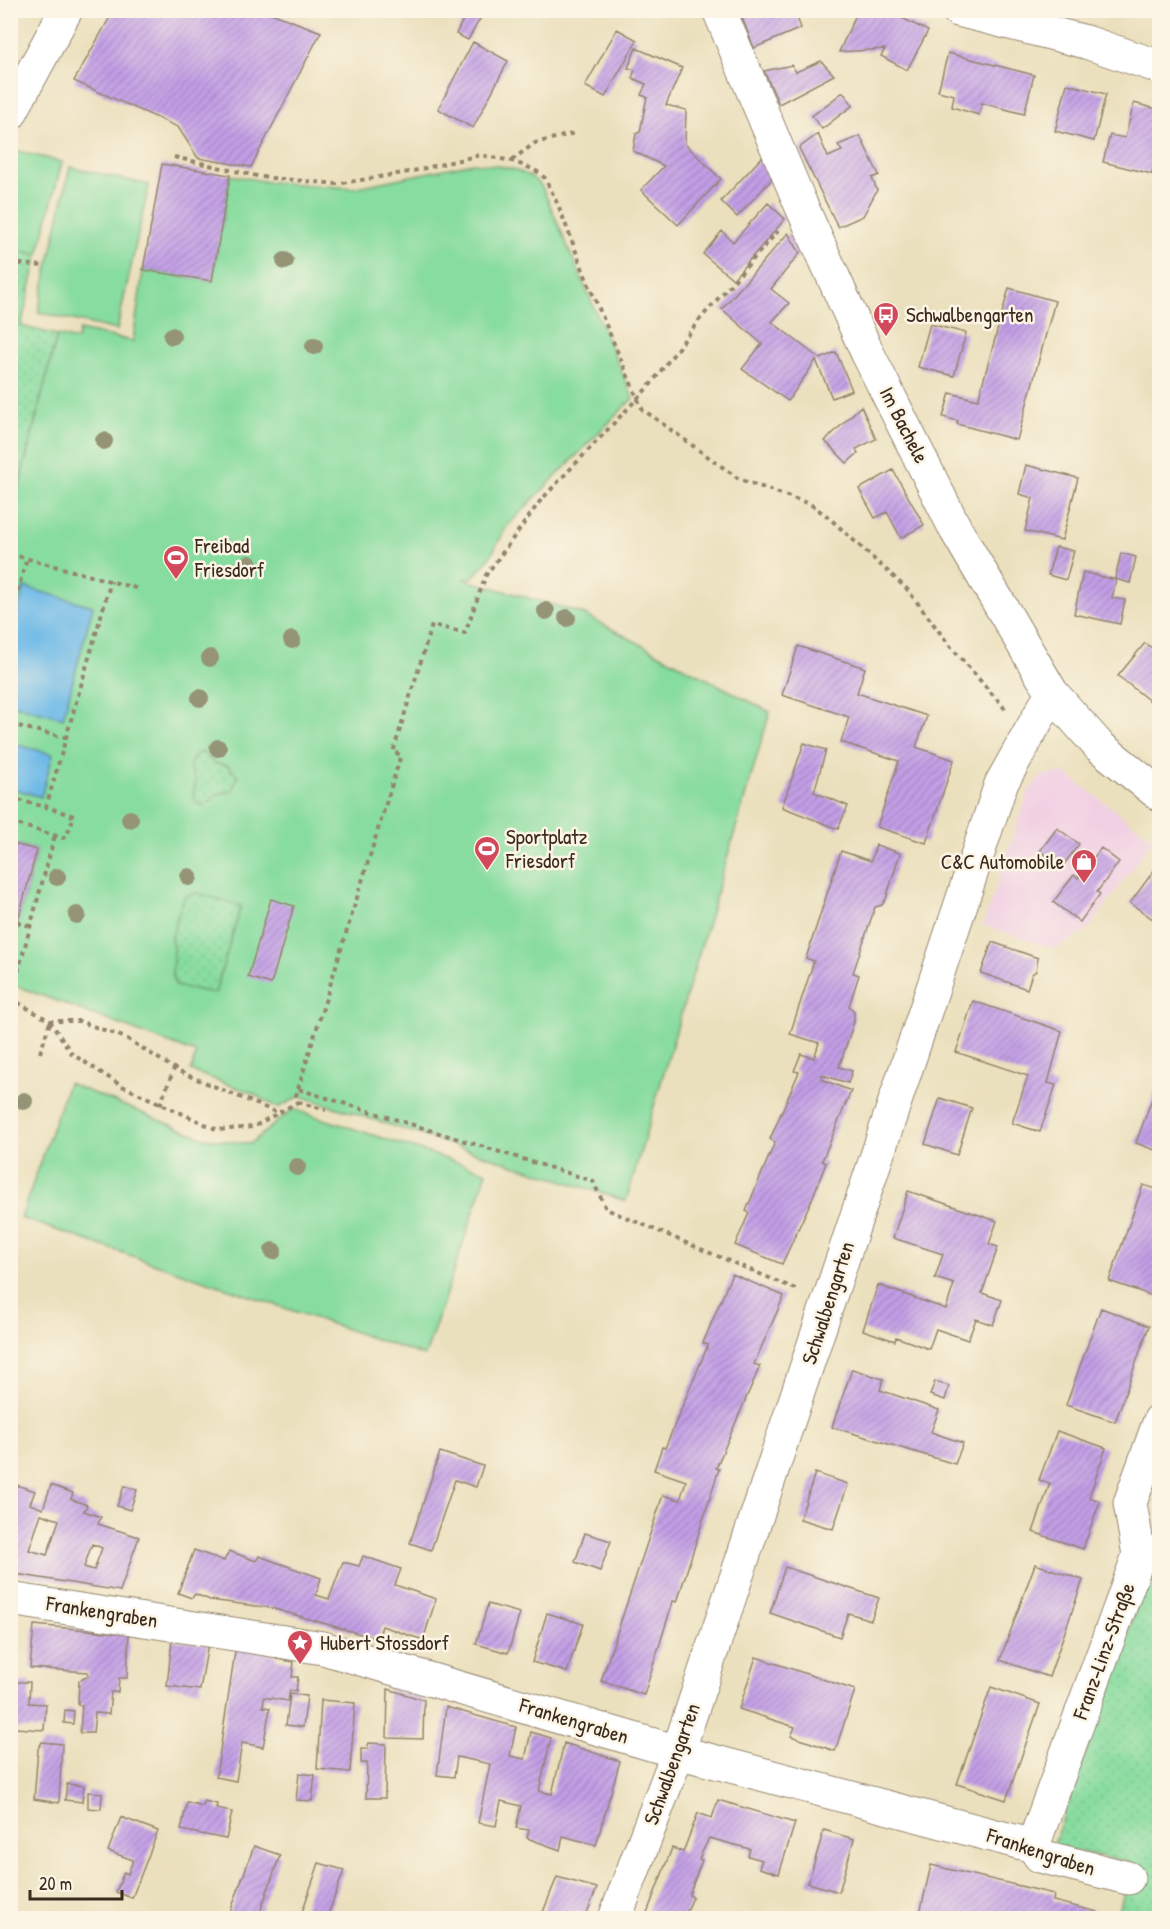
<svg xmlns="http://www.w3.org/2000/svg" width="1170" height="1929" font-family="'Patrick Hand',sans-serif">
<defs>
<pattern id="park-dots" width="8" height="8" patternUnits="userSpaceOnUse" patternTransform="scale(1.5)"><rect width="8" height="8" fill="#87dc9f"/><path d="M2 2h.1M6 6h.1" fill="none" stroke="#75bd88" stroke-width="1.8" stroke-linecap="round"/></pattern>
<pattern id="building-hatch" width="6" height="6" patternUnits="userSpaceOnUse" patternTransform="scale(1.5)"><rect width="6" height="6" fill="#c39fe7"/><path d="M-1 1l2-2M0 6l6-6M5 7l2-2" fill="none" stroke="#a082bb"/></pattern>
</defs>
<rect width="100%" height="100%" fill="#fcf5e5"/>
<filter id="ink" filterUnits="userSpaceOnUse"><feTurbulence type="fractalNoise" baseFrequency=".0167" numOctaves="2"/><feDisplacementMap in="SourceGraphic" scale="12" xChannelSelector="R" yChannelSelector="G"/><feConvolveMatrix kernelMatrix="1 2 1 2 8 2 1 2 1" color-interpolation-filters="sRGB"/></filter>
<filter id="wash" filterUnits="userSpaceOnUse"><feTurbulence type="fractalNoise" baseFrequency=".008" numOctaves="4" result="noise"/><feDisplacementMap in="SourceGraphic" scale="24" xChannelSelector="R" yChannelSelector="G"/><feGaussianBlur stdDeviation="1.35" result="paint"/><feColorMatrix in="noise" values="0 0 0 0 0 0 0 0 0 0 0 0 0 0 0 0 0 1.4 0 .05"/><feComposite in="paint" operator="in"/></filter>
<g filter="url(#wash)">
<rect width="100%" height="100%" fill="#ebe0bd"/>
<path fill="#f1d0e3" d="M 1065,773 L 1153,839 L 1088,930 L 1054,949 L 983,925 L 1029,790 L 1043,775 Z"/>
<path fill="#87dc9f" stroke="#61835e" stroke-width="1.5" d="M 14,150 L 62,162 L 38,255 L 11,248 L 10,163 Z
M 473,163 C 496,165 528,168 542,187 L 633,398 L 507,526 L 490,557 L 479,570 L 472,578 L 463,579 L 581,613 L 770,712 L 626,1201 L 300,1096 L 278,1108 L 252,1093 L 191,1071 L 196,1053 L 11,984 L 11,947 L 37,850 L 11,843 L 10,507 L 14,507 L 57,335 L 77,340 L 79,330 L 133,341 L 143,270 L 212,281 L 230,175 L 269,182 L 353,188 Z
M 70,167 L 149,185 L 117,330 L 38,312 Z
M 68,1083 L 204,1138 L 250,1144 L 293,1109 L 487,1172 L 425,1356 L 21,1218 Z"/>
<path fill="url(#park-dots)" stroke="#61835e" stroke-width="1.5" d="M 10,248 L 38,255 L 21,326 L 57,335 L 13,508 L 10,507 Z
M 202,752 L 215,763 L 228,766 L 238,777 L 232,791 L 217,794 L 205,806 L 195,802 L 193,795 L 196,781 L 189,766 L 196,754 Z
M 197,893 L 241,906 L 215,993 L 176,986 C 167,972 178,956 171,940 C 176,925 178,908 186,895 Z
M 1159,1545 L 1159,1918 L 1117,1918 L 1132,1863 L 1053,1846 Z"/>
<path fill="#6ebae7" stroke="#547282" stroke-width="1.5" d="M 24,587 L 93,606 L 63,718 L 11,704 L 11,637 Z
M 10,743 L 53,754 L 41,797 L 11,788 Z"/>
<g id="blocks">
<path fill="url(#building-hatch)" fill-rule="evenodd" d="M 114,10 L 263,10 L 321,32 L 251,167 L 198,158 L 178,127 L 74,81 Z
M 468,10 L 485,10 L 468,40 L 456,34 Z
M 739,10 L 794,10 L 801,28 L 754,48 Z
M 858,10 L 886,10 L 928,31 L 907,70 L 881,56 L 885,49 L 839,52 Z
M 617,29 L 637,40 L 605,97 L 585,86 Z
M 473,42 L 508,61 L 473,128 L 438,109 Z
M 636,48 L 682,68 L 666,105 L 686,110 L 685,144 L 721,179 L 678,225 L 641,190 L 664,166 L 633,151 L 636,134 L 640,132 L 647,97 L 641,95 L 646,84 L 632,78 L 635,70 L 628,68 Z
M 948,53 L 1034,75 L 1024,114 L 982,103 L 979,115 L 952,107 L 954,95 L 938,91 Z
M 821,61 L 834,75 L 779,104 L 764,71 L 792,65 L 796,72 Z
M 1067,84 L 1106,94 L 1094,141 L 1055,131 Z
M 843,92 L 853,105 L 822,129 L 812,116 Z
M 1134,103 L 1160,110 L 1160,145 L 1152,174 L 1103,162 L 1110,135 L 1125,138 Z
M 818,134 L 828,157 L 842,151 L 838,145 L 860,136 L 879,175 L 872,178 L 877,190 L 863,216 L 838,227 L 799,148 Z
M 764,155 L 774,177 L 737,217 L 721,201 Z
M 162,164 L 230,175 L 212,281 L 143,270 Z
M 768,203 L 785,219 L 733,279 L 703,254 L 722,231 L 733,242 Z
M 788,233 L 800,253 L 771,289 L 789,303 L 772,322 L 820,359 L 836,352 L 852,390 L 832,398 L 816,360 L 788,401 L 742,369 L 762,344 L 722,309 Z
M 1009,288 L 1055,301 L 1017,440 L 957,424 L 958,421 L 943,417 L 950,393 L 978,400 Z
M 930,324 L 966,333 L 954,376 L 918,367 Z
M 861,406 L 876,439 L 856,449 L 858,453 L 847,463 L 825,441 Z
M 1026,465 L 1078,478 L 1062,540 L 1025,531 L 1033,498 L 1019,494 Z
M 893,470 L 924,525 L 901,538 L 887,512 L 875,518 L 859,489 Z
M 1056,547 L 1074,551 L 1066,580 L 1048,575 Z
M 1121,553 L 1136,557 L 1130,583 L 1115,579 Z
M 1083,572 L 1116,580 L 1112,598 L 1125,600 L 1120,624 L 1074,614 Z
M 1145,643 L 1160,654 L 1160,709 L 1118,676 Z
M 798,646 L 865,668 L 857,693 L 927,716 L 916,747 L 954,760 L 926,843 L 877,827 L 899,761 L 841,742 L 849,717 L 782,695 Z
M 804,743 L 826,750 L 814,792 L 848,806 L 838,829 L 782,807 Z
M 1057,828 L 1079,844 L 1062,867 L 1040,851 Z
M 10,843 L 37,850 L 11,945 L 10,944 Z
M 876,845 L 900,853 L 886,899 L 882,905 L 875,907 L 853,973 L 859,975 L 849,1006 L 854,1011 L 854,1022 L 839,1067 L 852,1071 L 848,1083 L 822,1075 L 821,1079 L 851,1091 L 822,1161 L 826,1163 L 812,1199 L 782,1264 L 735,1245 L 749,1213 L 746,1211 L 775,1142 L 770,1139 L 799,1072 L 794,1071 L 801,1054 L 814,1058 L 819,1043 L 790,1034 L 814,961 L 806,958 L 841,851 L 871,861 Z
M 1101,848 L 1119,862 L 1097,892 L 1100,894 L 1080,922 L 1053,902 L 1074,875 L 1078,878 Z
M 1155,869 L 1160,873 L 1160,921 L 1157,922 L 1130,903 Z
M 271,899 L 294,906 L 271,984 L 248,977 Z
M 992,942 L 1038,958 L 1036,971 L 1032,974 L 1027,989 L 981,973 Z
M 973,1001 L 1062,1031 L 1048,1083 L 1056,1085 L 1040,1132 L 1012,1123 L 1028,1076 L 956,1052 Z
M 1154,1093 L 1160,1095 L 1160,1152 L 1136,1143 Z
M 940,1098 L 972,1108 L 957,1155 L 925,1144 Z
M 1143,1185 L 1160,1190 L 1159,1298 L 1109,1281 Z
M 908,1191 L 997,1221 L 989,1244 L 998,1247 L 982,1293 L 1002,1300 L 993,1325 L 976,1319 L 968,1340 L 936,1329 L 929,1349 L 896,1337 L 895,1341 L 863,1330 L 878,1285 L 946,1309 L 954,1284 L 935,1278 L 943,1254 L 893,1238 Z
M 732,1274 L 784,1296 L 754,1364 L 760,1366 L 716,1468 L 719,1469 L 677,1602 L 673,1601 L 644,1695 L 601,1681 L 663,1495 L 680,1500 L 686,1481 L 654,1470 L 662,1447 L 665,1448 L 708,1345 L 703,1343 Z
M 1101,1308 L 1149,1326 L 1115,1422 L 1066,1405 Z
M 852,1369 L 883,1379 L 880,1390 L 939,1410 L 931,1432 L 963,1443 L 955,1464 L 832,1427 Z
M 935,1381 L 949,1386 L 945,1400 L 930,1395 Z
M 1057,1431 L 1106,1448 L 1089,1497 L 1100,1501 L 1083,1549 L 1033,1532 L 1050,1483 L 1039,1480 Z
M 440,1452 L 483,1466 L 476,1487 L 455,1480 L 431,1550 L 410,1543 Z
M 815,1473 L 848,1484 L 833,1529 L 800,1519 Z
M 10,1483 L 35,1491 L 30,1504 L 43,1509 L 51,1485 L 73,1493 L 71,1499 L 87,1505 L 84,1511 L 101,1517 L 98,1524 L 139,1537 L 120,1591 L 10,1573 ZM 41,1514 L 59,1520 L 47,1555 L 29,1550 ZM 92,1544 L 102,1548 L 94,1570 L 84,1567 Z
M 124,1486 L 137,1490 L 130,1510 L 117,1506 Z
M 585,1533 L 611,1541 L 600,1571 L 575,1562 Z
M 194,1550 L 224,1561 L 229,1551 L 256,1561 L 259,1556 L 321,1578 L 316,1595 L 329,1599 L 343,1562 L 359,1566 L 363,1556 L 401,1569 L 395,1585 L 436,1599 L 423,1640 L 382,1626 L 378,1639 L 271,1608 L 210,1600 L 195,1594 L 192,1598 L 178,1593 Z
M 1035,1564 L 1083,1580 L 1049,1677 L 1000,1660 Z
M 785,1567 L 879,1598 L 871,1620 L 848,1613 L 840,1637 L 770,1613 Z
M 488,1604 L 520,1613 L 508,1653 L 476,1644 Z
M 547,1613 L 583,1624 L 567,1672 L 532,1662 Z
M 34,1625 L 129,1634 L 127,1678 L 119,1678 L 118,1692 L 111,1692 L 109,1714 L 95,1713 L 93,1733 L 80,1733 L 82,1705 L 78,1705 L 79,1681 L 88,1676 L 88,1672 L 30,1668 Z
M 172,1640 L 208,1644 L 200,1690 L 167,1686 Z
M 236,1645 L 277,1655 L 276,1659 L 294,1662 L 292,1677 L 298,1677 L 296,1691 L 290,1690 L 288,1701 L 264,1697 L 263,1707 L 270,1708 L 263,1747 L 242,1743 L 236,1781 L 216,1777 Z
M 756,1657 L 855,1690 L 835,1751 L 791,1736 L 795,1727 L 739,1709 Z
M 17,1682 L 30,1682 L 29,1703 L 46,1704 L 44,1730 L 15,1728 L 14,1757 L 10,1757 L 10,1702 L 16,1703 Z
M 991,1687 L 1040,1704 L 1006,1800 L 957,1784 Z
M 388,1689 L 424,1700 L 423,1739 L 387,1738 Z
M 290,1694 L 307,1696 L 303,1727 L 286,1725 Z
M 321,1700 L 355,1703 L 350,1772 L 317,1769 Z
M 446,1707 L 516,1727 L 510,1756 L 525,1759 L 531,1732 L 551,1738 L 539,1791 L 552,1794 L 564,1743 L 620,1761 L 596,1845 L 563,1836 L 560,1850 L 527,1838 L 529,1830 L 516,1828 L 521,1806 L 501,1801 L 496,1826 L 478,1823 L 490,1764 L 457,1757 L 454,1777 L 437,1775 Z
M 65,1710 L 74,1711 L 73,1724 L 64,1723 Z
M 42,1742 L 62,1744 L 59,1803 L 34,1799 L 38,1749 Z
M 368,1743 L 386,1744 L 385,1798 L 366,1798 L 367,1763 L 361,1763 L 361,1749 L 368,1749 Z
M 299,1773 L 315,1775 L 312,1801 L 296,1800 Z
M 67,1784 L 84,1786 L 82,1802 L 65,1800 Z
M 88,1792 L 102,1793 L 101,1809 L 88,1808 Z
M 718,1800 L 795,1823 L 779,1874 L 759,1868 L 762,1860 L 748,1856 L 750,1849 L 709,1838 L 699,1859 L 702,1860 L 689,1895 L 693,1897 L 684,1918 L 645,1918 L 672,1848 L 683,1852 L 698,1813 L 712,1818 Z
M 204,1801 L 217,1804 L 216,1809 L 232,1812 L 226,1839 L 181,1830 L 187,1802 L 203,1806 Z
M 121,1817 L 158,1831 L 132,1898 L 116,1892 L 124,1872 L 128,1874 L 133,1860 L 108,1851 Z
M 824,1830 L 854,1839 L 839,1892 L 808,1883 Z
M 254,1846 L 280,1855 L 258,1918 L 228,1918 Z
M 319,1863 L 344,1870 L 327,1918 L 300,1918 Z
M 931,1865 L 1054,1894 L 1053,1901 L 1098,1912 L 1096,1918 L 919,1918 Z
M 557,1877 L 597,1888 L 585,1918 L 541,1917 Z"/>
</g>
</g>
<g filter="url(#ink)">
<use href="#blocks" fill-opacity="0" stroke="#93856e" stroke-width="1.5"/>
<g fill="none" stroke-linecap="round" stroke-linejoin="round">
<defs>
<path id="minor" d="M 719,10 L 801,205 L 867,352 L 956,530 L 1052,693 L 1099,746 L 1160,795
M 958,10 L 1086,42 L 1160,67
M 10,114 L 66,10
M 10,1599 L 323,1648 L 678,1752 L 1033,1846 L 1040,1856 L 1128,1878
M 1033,1846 L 1139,1555 L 1130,1503 L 1160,1420
M 615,1918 L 678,1752 L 1001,784 L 1052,693"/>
</defs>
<use href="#minor" stroke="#93856e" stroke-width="35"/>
<path stroke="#93856e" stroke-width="4" stroke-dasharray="4.5 4.5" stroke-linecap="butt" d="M 174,157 L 261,177 L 337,184 L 409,172 L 480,155 L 512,161 L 535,170 L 545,178 L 559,207 L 588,283 L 642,409 L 739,479 L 810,504 L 827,516 L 907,589 L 950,646 L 1007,711
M 512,160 L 535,143 L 575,133
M 10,263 L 43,266
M 10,554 L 139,589
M 10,617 L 27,558
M 10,724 L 66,738
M 10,798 L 46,807 L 111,581
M 10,822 L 63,838 L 67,835 L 74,816 L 46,807
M 17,922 L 30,926
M 10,998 L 50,1021 L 79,1021 L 126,1038 L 180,1072 L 278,1113
M 11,998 L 55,835
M 50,1021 L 72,1054 L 122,1086 L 218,1130 L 253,1127 L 298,1102 L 296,1095 L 298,1089 L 593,1181 L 606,1209 L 798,1290
M 40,1053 L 50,1022
M 298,1089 L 401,755 L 393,752 L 432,625 L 465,633 L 486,575 L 541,500 L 651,384 L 700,319 L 778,231
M 298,1102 L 326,1110
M 160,1105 L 174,1069"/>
<use href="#minor" stroke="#fff" stroke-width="33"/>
</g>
<g fill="#959477">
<circle cx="285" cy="261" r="9"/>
<circle cx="172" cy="336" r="9"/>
<circle cx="314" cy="346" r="9"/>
<circle cx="104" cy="441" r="9"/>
<circle cx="249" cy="564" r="9"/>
<circle cx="546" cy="611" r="9"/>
<circle cx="567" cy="618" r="9"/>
<circle cx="292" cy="640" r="9"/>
<circle cx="210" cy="658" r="9"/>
<circle cx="200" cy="698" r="9"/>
<circle cx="218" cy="748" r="9"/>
<circle cx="130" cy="819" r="9"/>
<circle cx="57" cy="877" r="9"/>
<circle cx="189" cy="877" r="9"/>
<circle cx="77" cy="915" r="9"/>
<circle cx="24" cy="1101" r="9"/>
<circle cx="297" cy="1167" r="9"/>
<circle cx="273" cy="1251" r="9"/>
</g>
</g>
<defs>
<symbol id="bus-pin" viewBox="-11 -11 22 30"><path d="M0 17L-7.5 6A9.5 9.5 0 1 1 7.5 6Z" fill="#d1495b" stroke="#fcf5e5"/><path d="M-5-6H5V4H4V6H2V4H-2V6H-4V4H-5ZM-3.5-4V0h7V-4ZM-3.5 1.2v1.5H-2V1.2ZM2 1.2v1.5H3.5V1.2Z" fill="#fff"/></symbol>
<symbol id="stadium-pin" viewBox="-11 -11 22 30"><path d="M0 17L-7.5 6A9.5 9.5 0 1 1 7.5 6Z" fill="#d1495b" stroke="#fcf5e5"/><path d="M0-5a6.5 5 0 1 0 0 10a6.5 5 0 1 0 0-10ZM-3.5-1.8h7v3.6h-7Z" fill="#fff"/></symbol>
<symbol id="shop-pin" viewBox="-11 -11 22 30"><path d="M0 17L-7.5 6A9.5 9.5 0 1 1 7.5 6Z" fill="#d1495b" stroke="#fcf5e5"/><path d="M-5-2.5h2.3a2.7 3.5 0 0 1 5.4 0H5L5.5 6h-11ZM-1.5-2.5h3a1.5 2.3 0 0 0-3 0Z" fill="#fff"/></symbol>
<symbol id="sight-pin" viewBox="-11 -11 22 30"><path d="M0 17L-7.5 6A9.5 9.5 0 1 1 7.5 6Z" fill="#d1495b" stroke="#fcf5e5"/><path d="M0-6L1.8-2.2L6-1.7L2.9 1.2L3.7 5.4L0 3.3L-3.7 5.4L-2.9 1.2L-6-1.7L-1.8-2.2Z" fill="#fff"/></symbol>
</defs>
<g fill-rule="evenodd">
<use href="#bus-pin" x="871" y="300" width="30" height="40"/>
<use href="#stadium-pin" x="161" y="543" width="30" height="40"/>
<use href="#stadium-pin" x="472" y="834" width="30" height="40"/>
<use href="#shop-pin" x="1069" y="847" width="30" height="40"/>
<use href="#sight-pin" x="285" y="1628" width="30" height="40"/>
</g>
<g text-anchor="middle" stroke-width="5" stroke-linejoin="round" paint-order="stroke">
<g font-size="21" fill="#3b2a1e" stroke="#fcf5e5" text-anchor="start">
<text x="906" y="322">Schwalbengarten</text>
<text x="195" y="553">Freibad<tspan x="195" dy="24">Friesdorf</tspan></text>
<text x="506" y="844">Sportplatz<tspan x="506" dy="24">Friesdorf</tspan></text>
<text x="1064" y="869" text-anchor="end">C&amp;C Automobile</text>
<text x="320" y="1650">Hubert Stossdorf</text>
</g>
<g font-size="21" fill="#3b2a1e" stroke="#fcf5e5">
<text transform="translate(904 425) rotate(63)" y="7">Im Bachele</text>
<text transform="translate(828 1303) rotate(-72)" y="7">Schwalbengarten</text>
<text transform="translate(102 1612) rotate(9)" y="7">Frankengraben</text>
<text transform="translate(1104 1651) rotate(-70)" y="7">Franz-Linz-Straße</text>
<text transform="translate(574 1721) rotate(17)" y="7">Frankengraben</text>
<text transform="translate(672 1764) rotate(-70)" y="7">Schwalbengarten</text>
<text transform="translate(1041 1852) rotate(18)" y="7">Frankengraben</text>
</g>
</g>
<rect width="1170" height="1929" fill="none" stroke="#fcf5e5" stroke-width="36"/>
<path d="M30 1890v9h92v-9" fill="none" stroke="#3b2a1e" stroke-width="3"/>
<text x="39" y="1890" font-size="18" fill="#3b2a1e" stroke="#fcf5e5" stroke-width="4.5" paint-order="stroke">20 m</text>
</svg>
